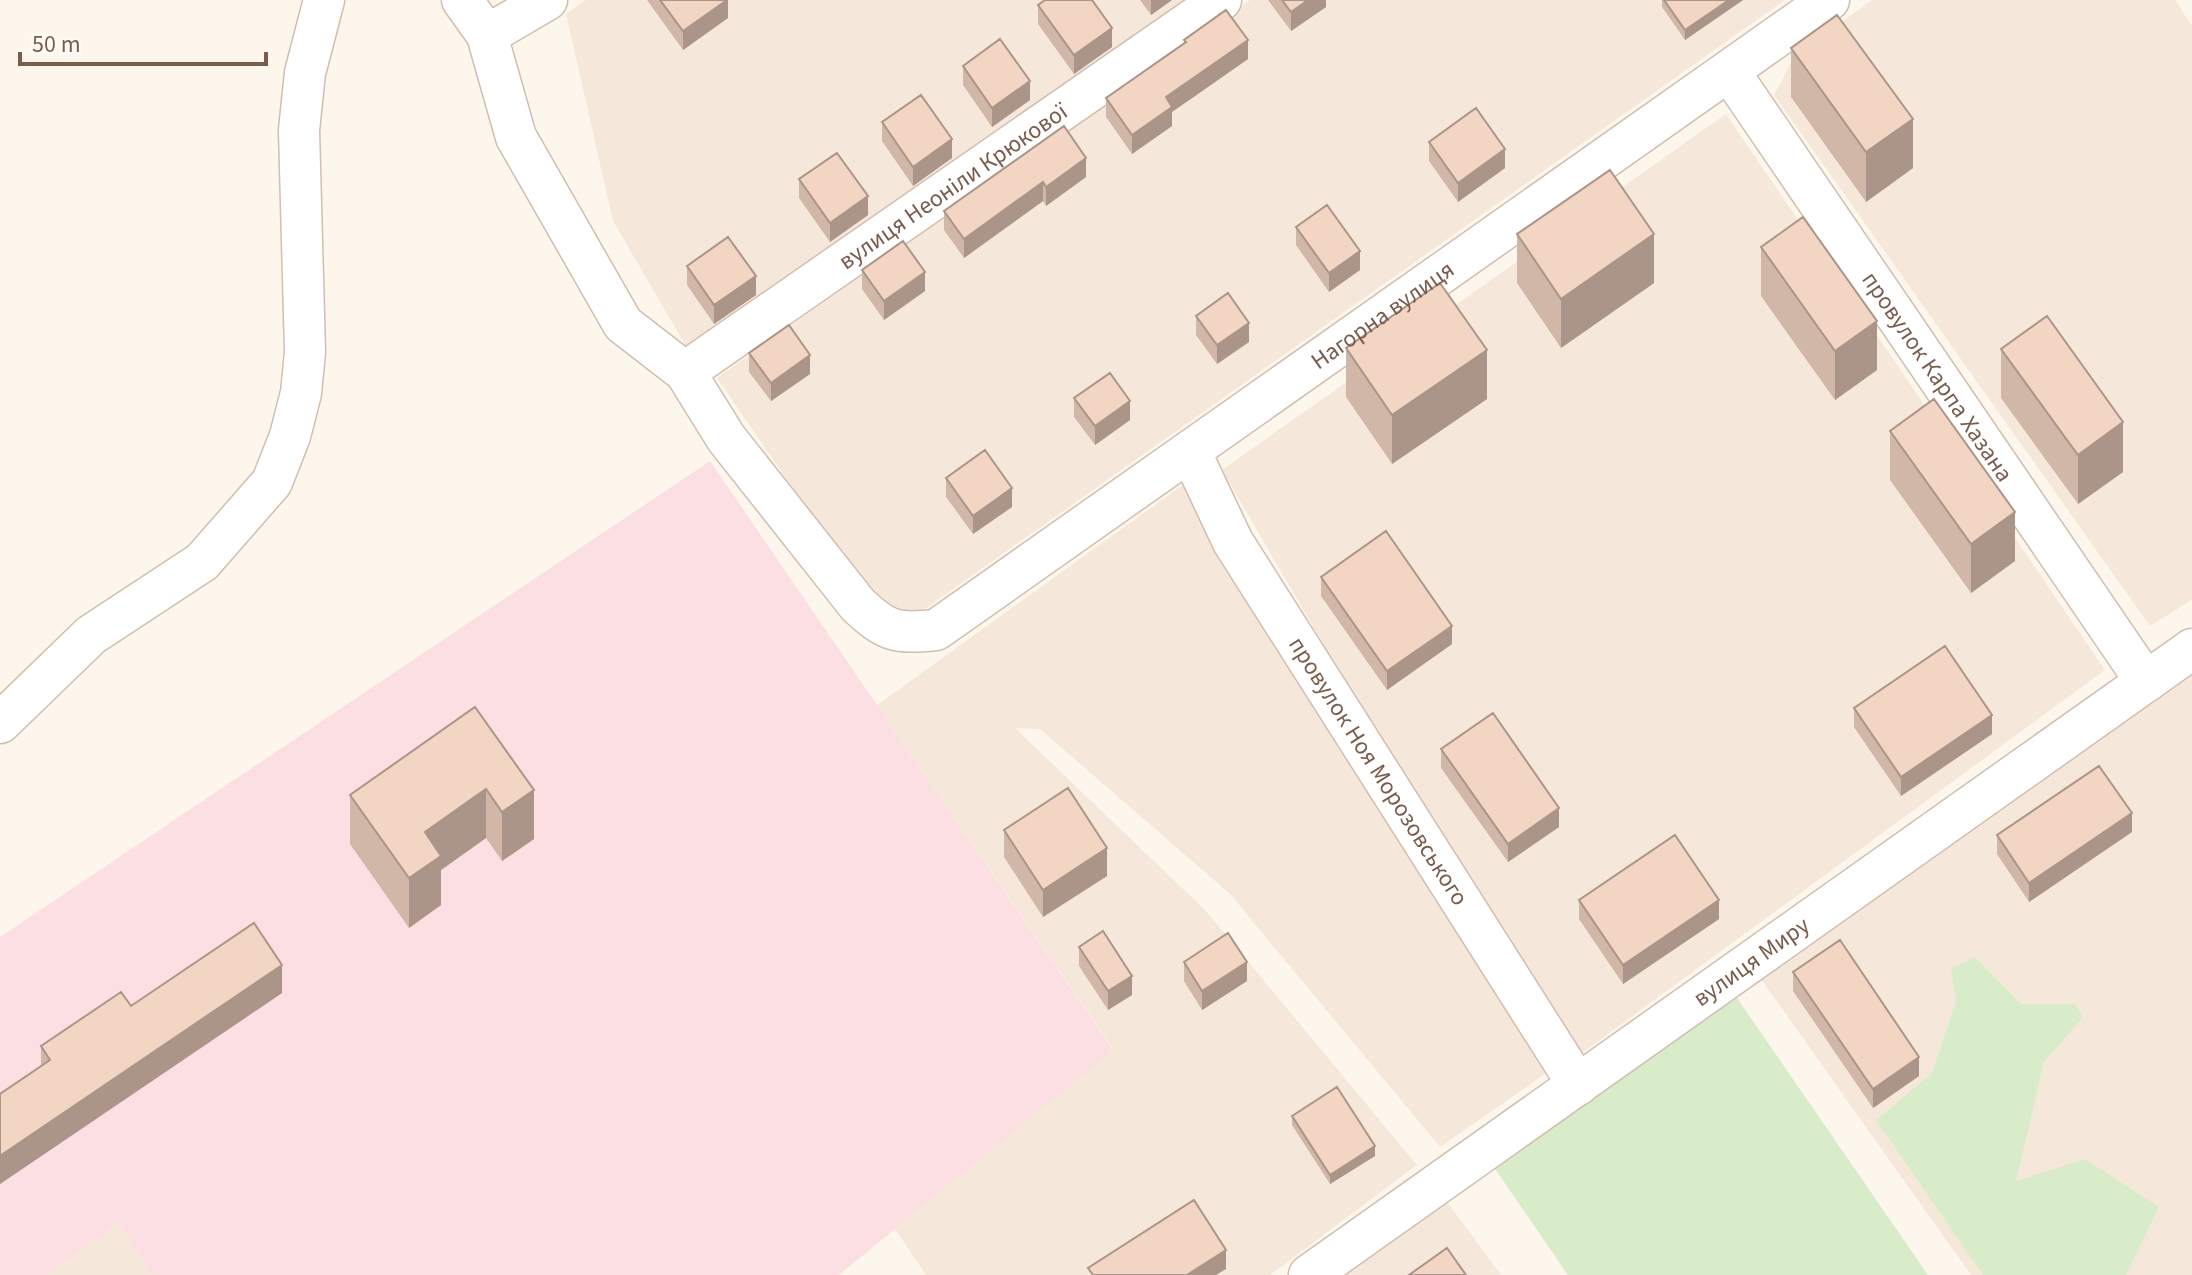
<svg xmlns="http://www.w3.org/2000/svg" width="2192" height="1275" font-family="'Source Sans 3',sans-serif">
<rect width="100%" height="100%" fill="#fdf6ec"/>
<path fill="#f5e8da" d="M 586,0 L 1184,0 L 690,353 L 613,221 L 566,14 Z
M 1250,0 L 1785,0 L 908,621 L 867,596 L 717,378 Z
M 1872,0 L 2175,0 L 2192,26 L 2192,600 L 2150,626 L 1774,95 L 1794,57 Z
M 1726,114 L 2105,670 L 1582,1053 L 1374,731 L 1222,470 Z
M 1184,484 L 1554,1068 L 1440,1147 L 1230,894 L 1040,729 L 1015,728 L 1206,911 L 1417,1165 L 1270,1275 L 926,1275 L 895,1229 L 1113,1049 L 877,705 Z
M 2192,665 L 2192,1275 L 1971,1275 L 1758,975 Z
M 1448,1203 L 1501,1275 L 1344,1275 Z
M 118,1224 L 152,1275 L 47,1275 Z"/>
<path fill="#fbdfe3" d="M 710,461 L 1113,1050 L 839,1275 L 152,1275 L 118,1224 L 47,1275 L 0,1275 L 0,937 Z"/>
<path fill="#d8ecc9" d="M 1975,957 L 2021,1004 L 2075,1004 L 2083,1017 L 2044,1062 L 2016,1181 L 2085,1159 L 2159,1207 L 2126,1275 L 1983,1275 L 1876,1120 L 1932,1073 L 1956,1001 L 1951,969 Z
M 1737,998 L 1928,1275 L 1568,1275 L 1493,1166 Z"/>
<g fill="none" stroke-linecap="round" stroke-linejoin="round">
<defs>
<g id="street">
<path id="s1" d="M 462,0 L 487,35 L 516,137 L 623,324 L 685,372 L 726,438 L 858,605 C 887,632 896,634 936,630 L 1829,0"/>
<path d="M 487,35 L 547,0"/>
<path id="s2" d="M 1729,71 L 2146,682"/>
<path id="s3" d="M 685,372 L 1221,0"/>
<path id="s4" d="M 1190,451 L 1233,542 L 1578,1085"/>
<path d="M 0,723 L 91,635 L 202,562 L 272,482 L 290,436 L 301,393 L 305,352 L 299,130 L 305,73 L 324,0"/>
<path id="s5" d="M 1309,1275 L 2192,649"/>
</g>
</defs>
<use href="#street" stroke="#d1beb0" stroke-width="43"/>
<use href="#street" stroke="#fff" stroke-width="40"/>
</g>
<path fill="#d1b7a8" d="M 647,0 L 728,0 L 728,18 L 683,50 Z
M 1140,0 L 1172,0 L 1151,15 Z
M 1268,0 L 1326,0 L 1326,7 L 1291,31 Z
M 1662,0 L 1743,0 L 1685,40 L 1662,7 Z
M 1038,5 L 1112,47 L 1074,74 L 1038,24 Z
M 1184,40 L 1248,59 L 1172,112 L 1172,126 L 1132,154 L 1106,117 L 1106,98 L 1184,44 Z
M 1791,48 L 1913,168 L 1866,202 L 1791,97 Z
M 963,66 L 1030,100 L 992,127 L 963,85 Z
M 882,122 L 952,158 L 913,186 L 882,141 Z
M 1064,126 L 1086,177 L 1046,206 L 1043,201 L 964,258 L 944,230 L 944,211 Z
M 1429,142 L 1505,168 L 1458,202 L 1429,161 Z
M 799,179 L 868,215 L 830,242 L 799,198 Z
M 1296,227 L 1360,270 L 1329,292 L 1296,245 Z
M 1517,234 L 1654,283 L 1561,348 L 1517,283 Z
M 1761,247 L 1877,370 L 1835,400 L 1761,296 Z
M 687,266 L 756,295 L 714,324 L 687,285 Z
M 862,270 L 925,291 L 884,320 L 862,289 Z
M 1196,316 L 1249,342 L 1217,364 L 1196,335 Z
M 1346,348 L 1487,399 L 1392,464 L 1346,397 Z
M 2001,349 L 2123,472 L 2078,504 L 2001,398 Z
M 749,353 L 810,374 L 771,401 L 749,372 Z
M 1074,398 L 1130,420 L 1095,445 L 1074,417 Z
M 1890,431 L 2015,561 L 1971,593 L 1890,480 Z
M 946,478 L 1012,507 L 973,534 L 946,497 Z
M 1321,577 L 1452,644 L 1387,690 L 1321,596 Z
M 475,707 L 534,839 L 502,861 L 486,838 L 441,870 L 441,905 L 409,928 L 350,844 L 350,795 Z
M 1854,708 L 1992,734 L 1901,796 L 1854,727 Z
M 1441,749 L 1559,827 L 1508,862 L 1441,768 Z
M 1004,830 L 1107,876 L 1043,917 L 1004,857 Z
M 2132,832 L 2029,902 L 1997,854 L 1997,835 Z
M 1579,900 L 1719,919 L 1623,984 L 1579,919 Z
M 1079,947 L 1132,995 L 1108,1010 L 1079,966 Z
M 1184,962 L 1247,981 L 1202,1010 L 1184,981 Z
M 1793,972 L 1919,1076 L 1873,1108 L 1793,991 Z
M 282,993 L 0,1184 L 0,1094 L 41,1067 L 41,1046 L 131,1006 Z
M 1292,1116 L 1375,1156 L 1330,1184 L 1292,1125 Z"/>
<path fill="#aa9588" d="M 728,0 L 728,18 L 683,50 L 683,31 Z
M 1151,0 L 1172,0 L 1151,15 Z
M 1308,0 L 1326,0 L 1326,7 L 1291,31 L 1291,12 Z
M 1729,0 L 1743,0 L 1685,40 L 1685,30 Z
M 1112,28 L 1112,47 L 1074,74 L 1074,55 Z
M 1248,40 L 1248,59 L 1172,112 L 1172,126 L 1132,154 L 1132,135 L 1166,97 Z
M 1030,81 L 1030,100 L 992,127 L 992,108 Z
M 1913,119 L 1913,168 L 1866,202 L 1866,152 Z
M 952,139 L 952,158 L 913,186 L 913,167 Z
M 1505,149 L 1505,168 L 1458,202 L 1458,183 Z
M 1086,158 L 1086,177 L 1046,206 L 1046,187 Z
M 1043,182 L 1043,201 L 964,258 L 964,239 Z
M 868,196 L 868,215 L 830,242 L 830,223 Z
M 1654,234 L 1654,283 L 1561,348 L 1561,299 Z
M 1360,251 L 1360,270 L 1329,292 L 1329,273 Z
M 925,272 L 925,291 L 884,320 L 884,301 Z
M 756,276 L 756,295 L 714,324 L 714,305 Z
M 1877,321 L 1877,370 L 1835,400 L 1835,351 Z
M 1249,323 L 1249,342 L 1217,364 L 1217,345 Z
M 1487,350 L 1487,399 L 1392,464 L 1392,415 Z
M 810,355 L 810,374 L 771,401 L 771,383 Z
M 1130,401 L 1130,420 L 1095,445 L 1095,426 Z
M 2123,422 L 2123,472 L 2078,504 L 2078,455 Z
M 1012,488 L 1012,507 L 973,534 L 973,516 Z
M 2015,512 L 2015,561 L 1971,593 L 1971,544 Z
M 1452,626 L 1452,644 L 1387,690 L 1387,671 Z
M 1992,715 L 1992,734 L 1901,796 L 1901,777 Z
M 486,789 L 486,838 L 441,870 L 441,905 L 409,928 L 409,878 L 425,832 Z
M 534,790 L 534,839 L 502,861 L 502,812 Z
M 1559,808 L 1559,827 L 1508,862 L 1508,844 Z
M 2132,813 L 2132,832 L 2029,902 L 2029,883 Z
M 1107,848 L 1107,876 L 1043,917 L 1043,890 Z
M 1719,900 L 1719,919 L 1623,984 L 1623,965 Z
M 1247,962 L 1247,981 L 1202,1010 L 1202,991 Z
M 282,965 L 282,993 L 0,1184 L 0,1156 Z
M 1132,976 L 1132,995 L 1108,1010 L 1108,991 Z
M 1919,1057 L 1919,1076 L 1873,1108 L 1873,1089 Z
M 1375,1146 L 1375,1156 L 1330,1184 L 1330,1175 Z
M 1226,1250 L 1226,1269 L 1216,1275 L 1187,1275 Z"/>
<path fill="#f3d5c3" stroke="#aa9588" stroke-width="2" d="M 660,0 L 727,0 L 683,31 Z
M 1045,0 L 1092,0 L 1112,28 L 1074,55 L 1038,5 Z
M 1282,0 L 1308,0 L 1291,12 Z
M 1664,0 L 1729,0 L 1685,30 Z
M 1226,10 L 1248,40 L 1166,97 L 1172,107 L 1132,135 L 1106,98 L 1186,42 L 1184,40 Z
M 1837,15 L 1913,119 L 1866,152 L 1791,48 Z
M 1000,39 L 1030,81 L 992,108 L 963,66 Z
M 921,95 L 952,139 L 913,167 L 882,122 Z
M 1476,108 L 1505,149 L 1458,183 L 1429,142 Z
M 1064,126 L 1086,158 L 1046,187 L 1043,182 L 964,239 L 944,211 Z
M 837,153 L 868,196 L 830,223 L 799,179 Z
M 1610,170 L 1654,234 L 1561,299 L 1517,234 Z
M 1327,205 L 1360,251 L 1329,273 L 1296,227 Z
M 1803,217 L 1877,321 L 1835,351 L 1761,247 Z
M 728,237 L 756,276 L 714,305 L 687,266 Z
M 903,241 L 925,272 L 884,301 L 862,270 Z
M 1440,283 L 1487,350 L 1392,415 L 1346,348 Z
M 1228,293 L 1249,323 L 1217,345 L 1196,316 Z
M 2047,316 L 2123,422 L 2078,455 L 2001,349 Z
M 789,325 L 810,355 L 771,383 L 749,353 Z
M 1110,373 L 1130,401 L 1095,426 L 1074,398 Z
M 1934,399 L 2015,512 L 1971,544 L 1890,431 Z
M 985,450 L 1012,488 L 973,516 L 946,478 Z
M 1386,531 L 1452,626 L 1387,671 L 1321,577 Z
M 1945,646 L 1992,715 L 1901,777 L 1854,708 Z
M 475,707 L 534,790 L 502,812 L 486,789 L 425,832 L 441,856 L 409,878 L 350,795 Z
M 1493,713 L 1559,808 L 1508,844 L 1441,749 Z
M 2099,766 L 2132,813 L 2029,883 L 1997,835 Z
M 1068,788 L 1107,848 L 1043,890 L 1004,830 Z
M 1675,835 L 1719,900 L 1623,965 L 1579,900 Z
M 254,923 L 282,965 L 0,1156 L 0,1094 L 50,1060 L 41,1046 L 121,992 L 131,1006 Z
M 1103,931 L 1132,976 L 1108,991 L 1079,947 Z
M 1228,933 L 1247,962 L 1202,991 L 1184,962 Z
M 1840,940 L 1919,1057 L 1873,1089 L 1793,972 Z
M 1337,1087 L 1375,1146 L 1330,1175 L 1292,1116 Z
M 1194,1200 L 1226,1250 L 1187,1275 L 1093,1275 L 1088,1268 Z
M 1447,1248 L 1466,1275 L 1409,1275 Z"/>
<g text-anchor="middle" stroke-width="7" stroke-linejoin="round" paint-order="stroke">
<g font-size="24" fill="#7a5c4d" stroke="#fffaf3">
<text dy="8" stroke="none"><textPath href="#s3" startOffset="326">вулиця Неоніли Крюкової</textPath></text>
<text dy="8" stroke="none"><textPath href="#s1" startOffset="1366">Нагорна вулиця</textPath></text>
<text dy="8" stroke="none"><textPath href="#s2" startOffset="370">провулок Карпа Хазана</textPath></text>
<text dy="8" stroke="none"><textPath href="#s4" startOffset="372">провулок Ноя Морозовського</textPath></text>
<text dy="8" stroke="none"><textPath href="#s5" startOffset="542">вулиця Миру</textPath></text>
</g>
</g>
<path d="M20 52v12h246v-12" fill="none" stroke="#7a5c4d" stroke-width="4"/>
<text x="32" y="52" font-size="24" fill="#7a5c4d" stroke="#fffaf3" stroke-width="6" paint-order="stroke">50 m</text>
</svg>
